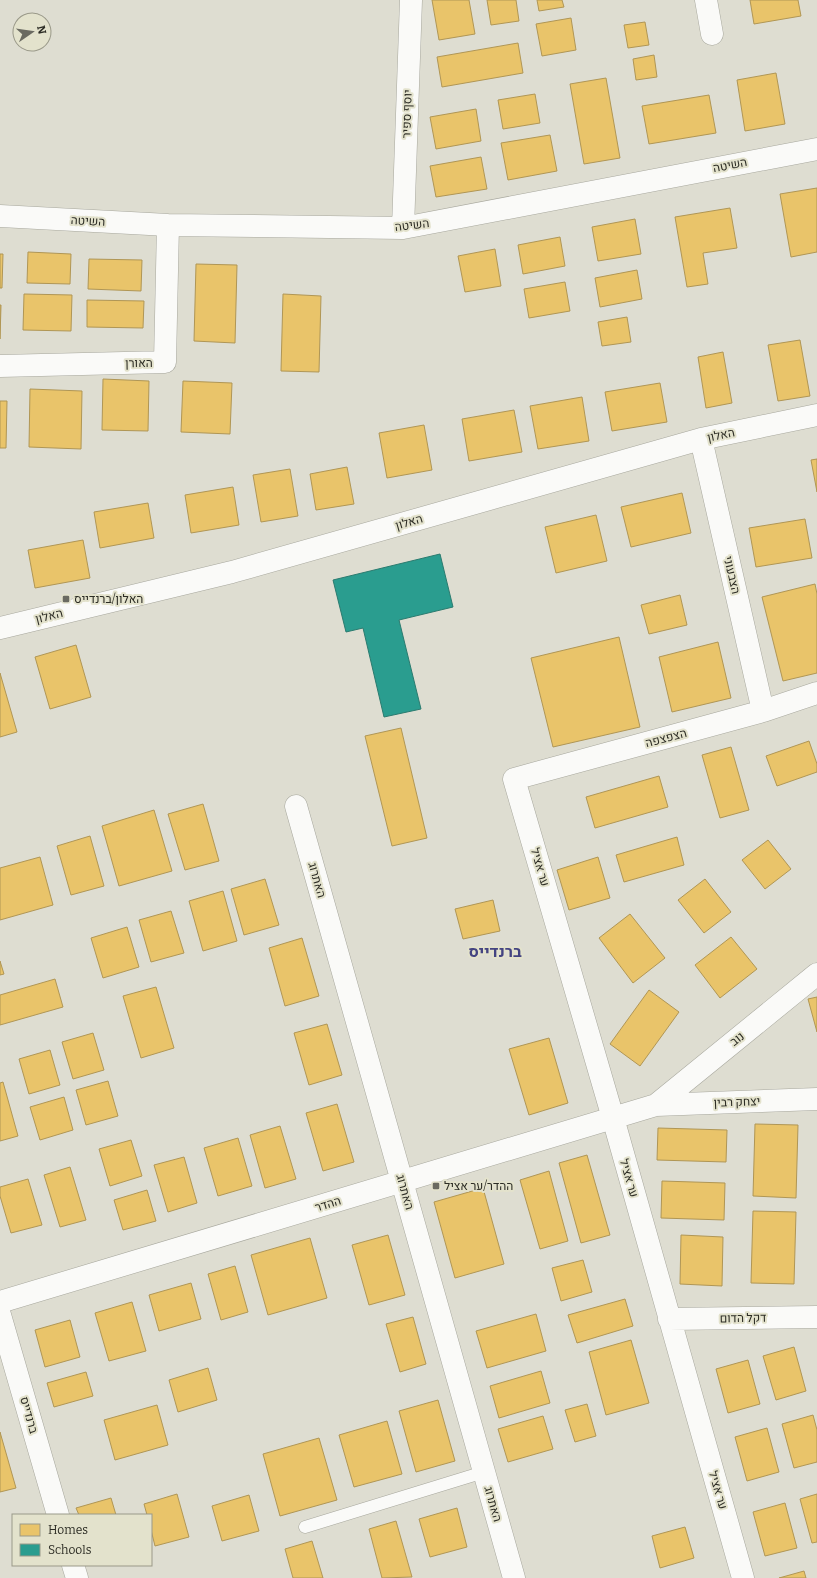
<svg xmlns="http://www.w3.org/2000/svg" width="817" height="1578" font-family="Bitter,Heebo,serif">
<rect width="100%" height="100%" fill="#deddd1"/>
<path fill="#e9c46a" stroke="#b09655" d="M 432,0 L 469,0 L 475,34 L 439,40 Z
M 487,0 L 516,0 L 519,21 L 491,25 Z
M 537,0 L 562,0 L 564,7 L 539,11 Z
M 750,0 L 798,0 L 801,16 L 754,24 Z
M 571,18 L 576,50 L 542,56 L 536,24 Z
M 645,22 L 649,45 L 628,48 L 624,25 Z
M 518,43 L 523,73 L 442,87 L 437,57 Z
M 654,55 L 657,77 L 636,80 L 633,59 Z
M 776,73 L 785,124 L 745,131 L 737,80 Z
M 606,78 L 620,158 L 584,164 L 570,84 Z
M 535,94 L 540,123 L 503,129 L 498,100 Z
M 709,95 L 716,133 L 649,144 L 642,106 Z
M 476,109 L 481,141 L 436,149 L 430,117 Z
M 550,135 L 557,171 L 508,180 L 501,143 Z
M 481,157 L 487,189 L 436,197 L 430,166 Z
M 817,188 L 817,252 L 791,257 L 780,194 Z
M 730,208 L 737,248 L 703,253 L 708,284 L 687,287 L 675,217 Z
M 635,219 L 641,254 L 598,261 L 592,227 Z
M 560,237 L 565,266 L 523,274 L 518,245 Z
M 495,249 L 501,286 L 465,292 L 458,256 Z
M 28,252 L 71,254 L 70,284 L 27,283 Z
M 0,254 L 3,254 L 2,288 L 0,288 Z
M 89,259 L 142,260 L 141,291 L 88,289 Z
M 196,264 L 237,265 L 235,343 L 194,341 Z
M 637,270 L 642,299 L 600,307 L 595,278 Z
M 565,282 L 570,311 L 529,318 L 524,289 Z
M 24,294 L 72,295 L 71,331 L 23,330 Z
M 283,294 L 321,296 L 319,372 L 281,371 Z
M 87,300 L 144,301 L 143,328 L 87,327 Z
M 0,305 L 1,305 L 0,339 Z
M 627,317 L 631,342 L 602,346 L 598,322 Z
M 800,340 L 810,396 L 778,401 L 768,345 Z
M 723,352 L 732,403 L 706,408 L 698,357 Z
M 103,379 L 149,381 L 148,431 L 102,430 Z
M 183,381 L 232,383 L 230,434 L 181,432 Z
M 660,383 L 667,422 L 612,431 L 605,392 Z
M 30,389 L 82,391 L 81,449 L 29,447 Z
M 582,397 L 589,441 L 538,449 L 530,406 Z
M 0,401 L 7,401 L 6,448 L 0,448 Z
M 514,410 L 522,452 L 469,461 L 462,419 Z
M 424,425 L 432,470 L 387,478 L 379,433 Z
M 817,459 L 817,492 L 811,460 Z
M 347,467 L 354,504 L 316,510 L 310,474 Z
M 290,469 L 298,516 L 261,522 L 253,475 Z
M 233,487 L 239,525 L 191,533 L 185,495 Z
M 682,493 L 691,533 L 631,547 L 621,507 Z
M 148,503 L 154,538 L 100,548 L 94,512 Z
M 596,515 L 607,561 L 556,573 L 545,527 Z
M 805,519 L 812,558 L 756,567 L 749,528 Z
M 83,540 L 90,578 L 35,588 L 28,550 Z
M 815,584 L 817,594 L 817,673 L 783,681 L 762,597 Z
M 680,595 L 687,625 L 649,634 L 641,605 Z
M 619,637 L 640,727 L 553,747 L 531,658 Z
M 718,642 L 731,698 L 672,712 L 659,657 Z
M 76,645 L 91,697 L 50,709 L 35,657 Z
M 0,673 L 17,732 L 0,737 Z
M 401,728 L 427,838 L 392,846 L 365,736 Z
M 809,741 L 817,764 L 817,772 L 777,786 L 766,756 Z
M 731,747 L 749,810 L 720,818 L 702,755 Z
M 659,776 L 668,807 L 595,828 L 586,797 Z
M 203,804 L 219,861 L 185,870 L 168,814 Z
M 154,810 L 172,871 L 119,886 L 102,826 Z
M 90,836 L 104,886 L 71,895 L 57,846 Z
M 677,837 L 684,865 L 624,882 L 616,855 Z
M 768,840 L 791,869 L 765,889 L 742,860 Z
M 40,857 L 53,905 L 0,920 L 0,868 Z
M 598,857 L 610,898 L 569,910 L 557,870 Z
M 265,879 L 279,925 L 244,935 L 231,889 Z
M 705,879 L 731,912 L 704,933 L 678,900 Z
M 223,891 L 237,941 L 203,951 L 189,901 Z
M 493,900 L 500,931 L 463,939 L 455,909 Z
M 171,911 L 184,953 L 151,962 L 139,920 Z
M 630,914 L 665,958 L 633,983 L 599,938 Z
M 127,927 L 139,967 L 103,978 L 91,938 Z
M 731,937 L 757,969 L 720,998 L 695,965 Z
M 302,938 L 319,996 L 285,1006 L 269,948 Z
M 0,961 L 4,974 L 0,975 Z
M 55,979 L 63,1007 L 0,1025 L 0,995 Z
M 156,987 L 174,1048 L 141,1058 L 123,996 Z
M 649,990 L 679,1012 L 640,1066 L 610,1044 Z
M 817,997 L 817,1032 L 808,999 Z
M 327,1024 L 342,1075 L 309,1085 L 294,1033 Z
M 93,1033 L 104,1070 L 73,1079 L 62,1042 Z
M 549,1038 L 568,1103 L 529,1115 L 509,1049 Z
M 50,1050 L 60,1085 L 29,1094 L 19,1059 Z
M 108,1081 L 118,1116 L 86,1125 L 76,1090 Z
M 3,1082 L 18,1136 L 0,1141 L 0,1083 Z
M 64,1097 L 73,1130 L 40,1140 L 30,1107 Z
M 337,1104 L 354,1162 L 323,1171 L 306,1113 Z
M 755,1124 L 798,1125 L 796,1198 L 753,1196 Z
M 280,1126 L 296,1179 L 265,1188 L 250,1135 Z
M 658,1128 L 727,1130 L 726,1162 L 657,1160 Z
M 238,1138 L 252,1186 L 218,1196 L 204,1148 Z
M 131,1140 L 142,1176 L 110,1186 L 99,1149 Z
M 587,1155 L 610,1235 L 581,1243 L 559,1163 Z
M 184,1157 L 197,1203 L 168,1212 L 154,1165 Z
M 70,1167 L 86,1220 L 60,1227 L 44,1175 Z
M 549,1171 L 568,1241 L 540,1249 L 520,1180 Z
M 28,1179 L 42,1225 L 11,1233 L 0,1196 L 0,1187 Z
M 662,1181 L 725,1183 L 724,1220 L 661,1218 Z
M 483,1188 L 504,1264 L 455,1278 L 434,1202 Z
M 147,1190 L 156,1221 L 123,1230 L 114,1200 Z
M 753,1211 L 796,1212 L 794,1284 L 751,1283 Z
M 388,1235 L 405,1295 L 369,1305 L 352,1245 Z
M 681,1235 L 723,1237 L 722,1286 L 680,1284 Z
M 310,1238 L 327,1298 L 268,1315 L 251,1255 Z
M 583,1260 L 592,1292 L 561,1301 L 552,1268 Z
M 235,1266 L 248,1312 L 221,1320 L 208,1274 Z
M 191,1283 L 201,1319 L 159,1331 L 149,1295 Z
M 625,1299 L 633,1326 L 577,1343 L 568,1315 Z
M 132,1302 L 146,1351 L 109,1361 L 95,1313 Z
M 536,1314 L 546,1351 L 487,1368 L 476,1331 Z
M 413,1317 L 426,1364 L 400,1372 L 386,1324 Z
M 70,1320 L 80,1357 L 45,1367 L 35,1330 Z
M 631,1340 L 649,1403 L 606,1415 L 589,1352 Z
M 794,1347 L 806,1391 L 776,1400 L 763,1356 Z
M 748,1360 L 760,1404 L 728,1413 L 716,1369 Z
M 208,1368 L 217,1400 L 178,1412 L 169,1380 Z
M 541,1371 L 550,1403 L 499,1418 L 490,1386 Z
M 86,1372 L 93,1396 L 54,1407 L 47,1383 Z
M 438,1400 L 455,1461 L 416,1472 L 399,1411 Z
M 587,1404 L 596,1436 L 575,1442 L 565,1410 Z
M 157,1405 L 168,1445 L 115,1460 L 104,1420 Z
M 813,1415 L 817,1430 L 817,1462 L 794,1468 L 782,1424 Z
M 543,1416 L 553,1449 L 508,1462 L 498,1429 Z
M 387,1421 L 402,1474 L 354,1487 L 339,1435 Z
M 767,1428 L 779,1472 L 747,1481 L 735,1437 Z
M 0,1432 L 16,1488 L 0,1492 Z
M 319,1438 L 337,1500 L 280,1516 L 263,1454 Z
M 177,1494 L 189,1537 L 155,1546 L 151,1530 L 151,1515 L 147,1515 L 144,1504 Z
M 817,1494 L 817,1542 L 812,1543 L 800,1499 Z
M 249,1495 L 259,1531 L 222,1541 L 212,1506 Z
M 111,1498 L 116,1515 L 79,1515 L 76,1508 Z
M 785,1503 L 797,1548 L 765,1556 L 753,1512 Z
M 457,1508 L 467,1547 L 430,1557 L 419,1519 Z
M 396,1521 L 412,1577 L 382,1578 L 369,1529 Z
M 685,1527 L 694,1558 L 660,1568 L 652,1536 Z
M 312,1541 L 323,1578 L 293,1578 L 285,1549 Z
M 804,1571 L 806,1578 L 779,1578 Z"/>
<path fill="#2a9d8f" stroke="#2b7b6f" d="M 440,554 L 453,607 L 399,620 L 421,709 L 384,717 L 363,628 L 346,632 L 333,580 Z"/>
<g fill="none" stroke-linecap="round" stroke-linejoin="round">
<defs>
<path id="lane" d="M 305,1527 L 484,1472"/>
<path id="street" d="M 706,0 L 712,34
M 0,216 L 168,225 L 403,228 L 817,149
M 403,228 L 411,0
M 0,366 L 165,362 L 168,225
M 701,439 L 763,711
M 0,628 L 232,572 L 701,439 L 817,415
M 296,806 L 514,1578
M 656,1105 L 817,974
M 0,1302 L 656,1105 L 817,1099
M 0,1315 L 58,1515
M 669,1319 L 817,1317
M 73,1565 L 77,1578
M 743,1578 L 613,1118 L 514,779 L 763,711 L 817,693"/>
</defs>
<use href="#lane" stroke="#a7a79d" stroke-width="13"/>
<use href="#street" stroke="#a7a79d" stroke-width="23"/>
<use href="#lane" stroke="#fafaf8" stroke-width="12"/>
<use href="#street" stroke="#fafaf8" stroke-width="22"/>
</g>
<g fill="#6a6a61" stroke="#e3e2cc" stroke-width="1.5">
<rect x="62" y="595" width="8" height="8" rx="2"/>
<rect x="432" y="1182" width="8" height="8" rx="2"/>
</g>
<g text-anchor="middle" stroke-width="4" stroke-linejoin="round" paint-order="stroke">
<g font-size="12" fill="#2c2c24" stroke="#e3e2cc">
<text transform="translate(407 114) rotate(-88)" y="4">יוסף ספיר</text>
<text transform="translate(730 165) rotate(-11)" y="4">השיטה</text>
<text transform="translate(88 221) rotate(3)" y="4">השיטה</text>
<text transform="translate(412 225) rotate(-7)" y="4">השיטה</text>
<text transform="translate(139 363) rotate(-1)" y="4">האורן</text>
<text transform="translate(721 435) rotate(-12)" y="4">האלון</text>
<text transform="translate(409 522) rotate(-16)" y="4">האלון</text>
<text transform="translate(732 575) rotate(77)" y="4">הצבעוני</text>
<text transform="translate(49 616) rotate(-14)" y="4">האלון</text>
<text transform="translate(666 738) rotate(-15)" y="4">הצפצפה</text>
<text transform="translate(540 867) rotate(74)" y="4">ער אציל</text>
<text transform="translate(317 880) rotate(74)" y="4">האתרוג</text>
<text transform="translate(737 1039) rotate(-39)" y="4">נוב</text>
<text transform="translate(737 1102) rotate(-2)" y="4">יצחק רבין</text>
<text transform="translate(629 1178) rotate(74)" y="4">ער אציל</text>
<text transform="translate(405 1192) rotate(74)" y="4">האתרוג</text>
<text transform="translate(328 1204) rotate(-17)" y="4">ההדר</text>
<text transform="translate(743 1318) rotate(-1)" y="4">דקל הדום</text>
<text transform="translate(29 1415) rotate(74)" y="4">ברנדייס</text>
<text transform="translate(718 1490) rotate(74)" y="4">ער אציל</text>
<text transform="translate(493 1504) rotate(74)" y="4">האתרוג</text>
</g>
<g font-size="12" fill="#2c2c24" stroke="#e3e2cc" text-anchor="start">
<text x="74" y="603">האלון/ברנדייס</text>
<text x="444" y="1190">ההדר/ער אציל</text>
</g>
<g font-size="16" font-weight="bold" fill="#444481" stroke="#e3e2cc">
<text x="495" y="957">ברנדייס</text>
</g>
</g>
<rect x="12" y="1514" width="140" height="52" fill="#e3e2cc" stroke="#9a9989"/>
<rect x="20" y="1524" width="20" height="12" fill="#e9c46a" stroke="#9a9989"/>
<text x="48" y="1534" font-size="12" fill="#2c2c24">Homes</text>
<rect x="20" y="1544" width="20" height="12" fill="#2a9d8f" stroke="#9a9989"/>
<text x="48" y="1554" font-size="12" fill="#2c2c24">Schools</text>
<g transform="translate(32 32) rotate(77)"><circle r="19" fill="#e3e2cc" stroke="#9a9989"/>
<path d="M0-3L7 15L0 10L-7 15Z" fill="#6a6a61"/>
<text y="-6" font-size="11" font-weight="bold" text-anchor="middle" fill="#2c2c24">N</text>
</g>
</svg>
